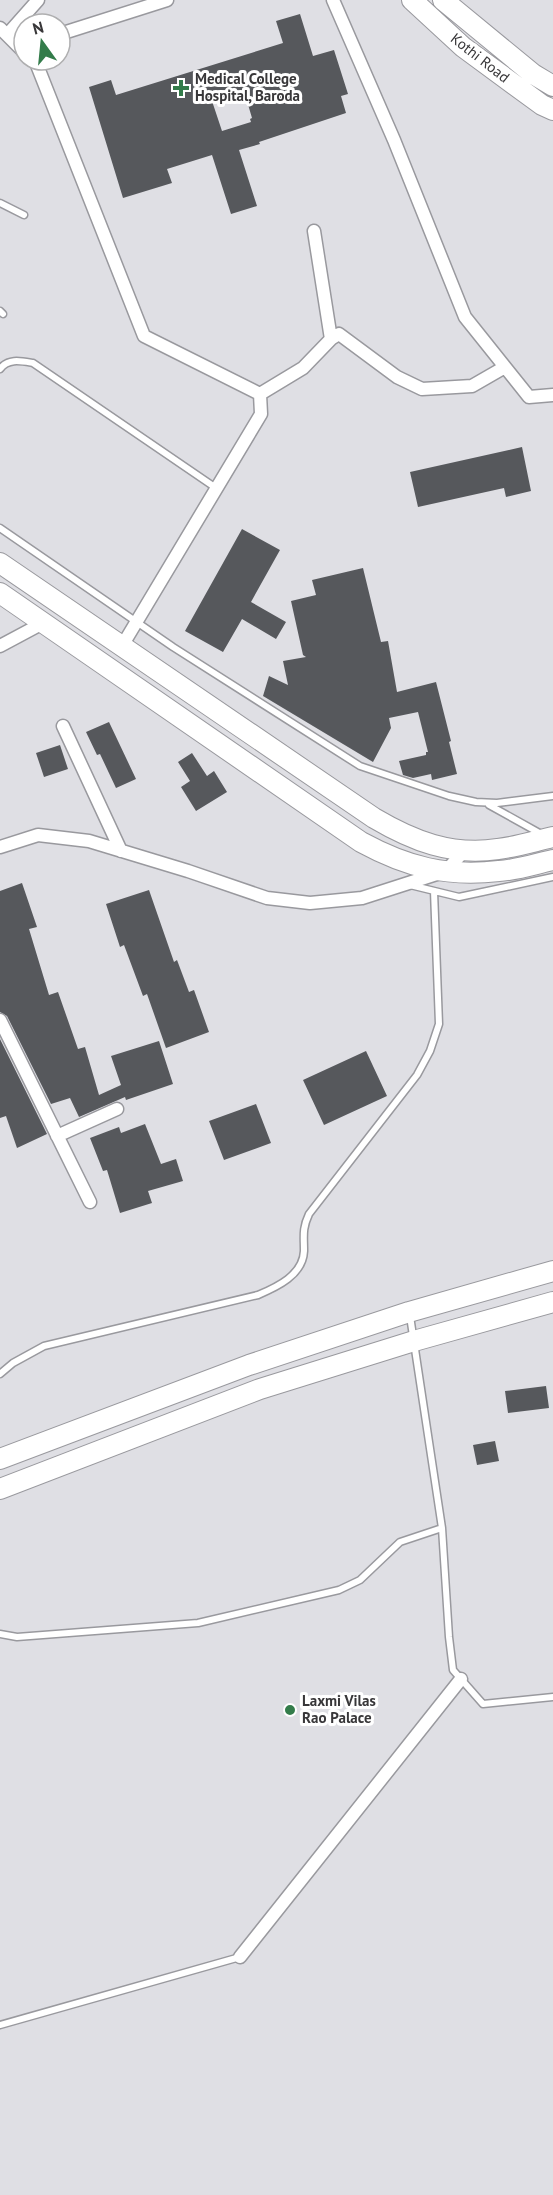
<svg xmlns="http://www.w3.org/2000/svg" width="553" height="2195" font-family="'PT Sans',sans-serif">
<rect width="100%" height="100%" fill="#dfdfe4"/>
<path fill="#56585c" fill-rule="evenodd" d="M 300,14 L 313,56 L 334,50 L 348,94 L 341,96 L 346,113 L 259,142 L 260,144 L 239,150 L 257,206 L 231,214 L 212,155 L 167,169 L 172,183 L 123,198 L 89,87 L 111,80 L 116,95 L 283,43 L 276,21 ZM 244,91 L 252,118 L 250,119 L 251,122 L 222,131 L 212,101 Z
M 522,447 L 531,491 L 506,497 L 504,488 L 418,507 L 410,472 Z
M 242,529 L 280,550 L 251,602 L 286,622 L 276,639 L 242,619 L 223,652 L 185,631 Z
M 363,568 L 381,642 L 388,641 L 397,692 L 436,682 L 451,741 L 449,742 L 457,774 L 432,780 L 431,774 L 413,778 L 403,775 L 399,761 L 426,755 L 426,752 L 428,752 L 418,712 L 389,718 L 391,728 L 373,762 L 263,696 L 269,676 L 288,685 L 283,661 L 306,657 L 303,655 L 291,601 L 316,595 L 312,580 Z
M 109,722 L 136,779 L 116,788 L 100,754 L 97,755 L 86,732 Z
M 60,745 L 68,769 L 44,777 L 36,753 Z
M 192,753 L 207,776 L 214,771 L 227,792 L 196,811 L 181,787 L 190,781 L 178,762 Z
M 22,883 L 37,927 L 29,929 L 49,995 L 58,992 L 78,1049 L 85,1047 L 99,1095 L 121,1085 L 111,1056 L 159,1041 L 173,1084 L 126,1100 L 125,1097 L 79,1117 L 70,1098 L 51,1104 L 7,1016 L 0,1012 L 0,891 Z
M 149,890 L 174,962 L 177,960 L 189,992 L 194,990 L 209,1032 L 166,1048 L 147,994 L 143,996 L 124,945 L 120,947 L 106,904 Z
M 0,1039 L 47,1134 L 17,1148 L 6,1116 L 0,1118 Z
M 366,1051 L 387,1096 L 324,1125 L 303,1080 Z
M 256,1104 L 271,1143 L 224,1160 L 209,1121 Z
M 145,1124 L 161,1164 L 176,1159 L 183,1181 L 148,1191 L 152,1203 L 120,1213 L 107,1170 L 103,1171 L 90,1138 L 119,1127 L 121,1133 Z
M 546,1386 L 549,1408 L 508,1413 L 505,1391 Z
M 495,1441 L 499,1461 L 477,1465 L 473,1445 Z"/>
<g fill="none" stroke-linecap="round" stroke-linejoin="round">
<defs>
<path id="service" d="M 0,203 L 24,215
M 0,311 L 3,314
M 0,369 C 8,358 21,361 33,363 L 216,488
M 0,528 L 173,647 L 360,766 L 449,796 L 476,802 L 497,803 L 553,796
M 489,805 L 543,835
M 410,885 L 459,897 L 553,877
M 410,1316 L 442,1528 L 449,1637 L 453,1670 L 483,1704 L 553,1697
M 0,1374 L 13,1363 L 44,1346 L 258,1295 C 277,1287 303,1275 304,1251 C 304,1236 302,1229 309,1214 L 417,1075 L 430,1051 L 439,1024 L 434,891
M 0,1634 L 17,1637 L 198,1623 L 339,1590 L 360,1580 L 400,1542 L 442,1528
M 0,2025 L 240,1957"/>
<path id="minor" d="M 333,0 L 394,140 L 465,317 L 529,397 L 553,395
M 0,28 L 24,52
M 60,34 L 167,0
M 7,35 L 38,0
M 35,60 L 144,336 L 260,394 L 261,414 L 122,646
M 314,231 L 331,339
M 260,394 L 303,368 L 331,339 L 339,334 L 397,377 L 422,389 L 472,386 L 505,367
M 0,646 L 43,623
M 63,726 L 121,851
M 0,847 L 38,835 L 89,841 L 188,871 L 267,898 L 310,903 L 362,898 L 446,871 L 465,850
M 0,1020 L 90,1202
M 57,1136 L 117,1109
M 240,1957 L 461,1679"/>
<path id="primary" d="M 412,0 L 463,47 L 542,105 L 553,110
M 443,0 L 533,74 L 553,86
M 0,1459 L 249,1365 L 409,1312 L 553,1271
M 0,1489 L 260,1389 L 414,1341 L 553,1302"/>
<path id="trunk" d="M 0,563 L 374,818 C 413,841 451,856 498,849 C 516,847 535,841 553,837
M 0,593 L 361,842 C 407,867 446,877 499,871 C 517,870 535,864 553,860"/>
</defs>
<use href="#service" stroke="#99999e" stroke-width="9"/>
<use href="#minor" stroke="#99999e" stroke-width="15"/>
<use href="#primary" stroke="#99999e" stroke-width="22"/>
<use href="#trunk" stroke="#99999e" stroke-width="22"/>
<use href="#service" stroke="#fff" stroke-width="6"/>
<use href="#minor" stroke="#fff" stroke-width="12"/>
<use href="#primary" stroke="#fff" stroke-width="20"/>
<use href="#trunk" stroke="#fff" stroke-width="20"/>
</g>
<g fill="#337c4a" stroke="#fff" stroke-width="2">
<path d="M178 79h6v6h6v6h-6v6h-6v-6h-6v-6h6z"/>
<circle cx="290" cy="1710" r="6"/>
</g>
<g text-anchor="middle" stroke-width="6" stroke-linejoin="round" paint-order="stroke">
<g font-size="15" fill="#383739" stroke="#fff">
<text transform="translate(480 58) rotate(38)" y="5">Kothi Road</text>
</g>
<g font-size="15" font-weight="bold" fill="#383739" stroke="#fff" text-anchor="start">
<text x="195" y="84">Medical College<tspan x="195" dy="17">Hospital, Baroda</tspan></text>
<text x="302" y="1706">Laxmi Vilas<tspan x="302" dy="17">Rao Palace</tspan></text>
</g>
</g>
<g transform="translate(42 42) rotate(345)"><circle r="28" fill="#ffffff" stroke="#afafb0" stroke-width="1.5"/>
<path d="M0-4.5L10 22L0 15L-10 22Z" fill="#337c4a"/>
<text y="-9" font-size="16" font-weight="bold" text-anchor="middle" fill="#383739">N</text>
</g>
</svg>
